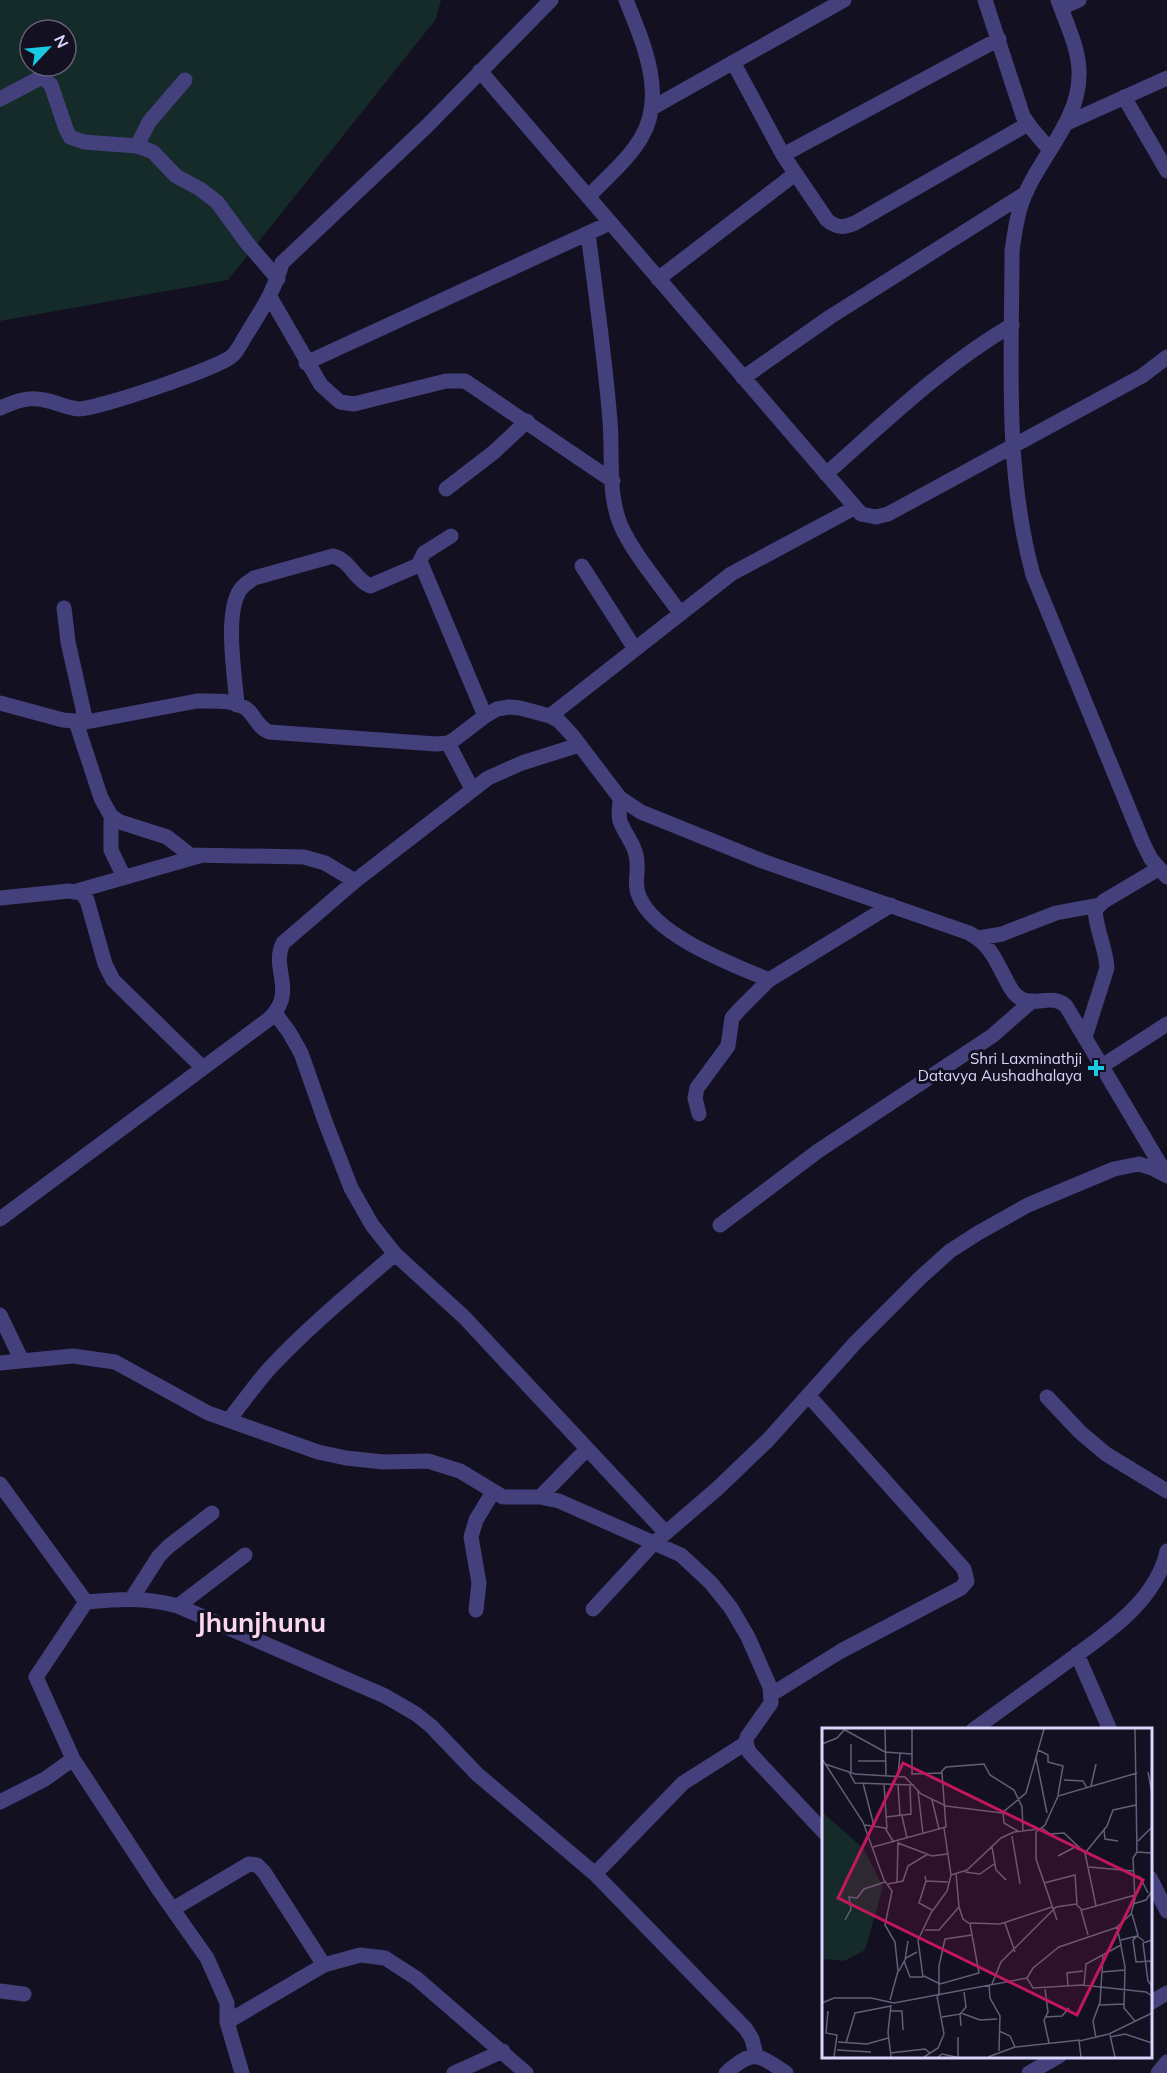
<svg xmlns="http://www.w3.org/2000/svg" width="1167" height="2073" font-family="Mulish,sans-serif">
<rect width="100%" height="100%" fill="#131021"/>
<path fill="#142b2a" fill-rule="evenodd" d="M 0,0 L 441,0 L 436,19 L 228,280 L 0,321 ZM 30,30 L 66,30 L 66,66 L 30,66 Z"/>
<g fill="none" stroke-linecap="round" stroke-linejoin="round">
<path stroke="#44407c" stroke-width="15" d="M 985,0 L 1023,116 L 1032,129 L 1050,150
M 1058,0 C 1066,23 1080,50 1079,75 C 1079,118 1045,152 1028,188 C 1018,207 1015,230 1012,251 C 1012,359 1004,470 1033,575 L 1143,843 L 1151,859 L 1167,877
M 1061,8 L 1079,0
M 733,62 L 783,155 L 827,220 C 837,228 843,228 855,223 L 1028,124
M 480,71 L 861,514 L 876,517 L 888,514 L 1142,376 L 1167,357
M 1124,97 L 1167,171
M 0,99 L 38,79 L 45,79 L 51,85 L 66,129 L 70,137 L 84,142 L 137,146 L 153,152 L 176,176 L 200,189 L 217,202 L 247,243 L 278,279
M 652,108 L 844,0
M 1065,124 L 1167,78
M 137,146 L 149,122 L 185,80
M 783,155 L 999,39
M 588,197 C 606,178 628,160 641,138 C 667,95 643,42 626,0
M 588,233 C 596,296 605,358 610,421 C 613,454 607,494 621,526 C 634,555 662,587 680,613
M 658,279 L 795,174
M 270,297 L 321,385 L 340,402 L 354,404 L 446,381 L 465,381 L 613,481
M 306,363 L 610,223
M 743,378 L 830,317 L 1026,193
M 0,408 C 14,402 28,396 44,400 C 56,402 66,408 79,409 C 97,409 223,367 233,355 C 239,349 243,339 248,332 C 263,307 274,292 282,263 L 427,126 L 551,0
M 826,474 C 886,421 942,366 1012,325
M 446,489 L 494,452 L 527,421
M 451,536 L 424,553 L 420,561 L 485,716
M 582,566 L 635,649
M 64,608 L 68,642 L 86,722
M 0,703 L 63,720 L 86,722 L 197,701 C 213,701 236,699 249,711 C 256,719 259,728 269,732 L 436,744 L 448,743 L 455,739 L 485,716 L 497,709 L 509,707 L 520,708 L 550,716 L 559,721 L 572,735 L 620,798 L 641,812 L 765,862 L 969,933 C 988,943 995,958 1004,976 C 1008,983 1011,991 1017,996 C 1032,1009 1052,992 1066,1006 L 1167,1176
M 237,705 C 235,675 224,615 240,590 C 244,584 249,582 254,578 L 333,556 C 351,561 354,579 370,586 L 421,564
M 550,716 L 731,574 L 854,508
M 76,722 L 101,798 L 111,816 L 120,822 L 167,837 L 190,855 L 304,857 L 325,863 L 355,881
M 448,743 L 472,789
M 620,798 C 620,806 618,814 620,821 C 624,833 634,843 636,855 C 640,869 633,883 639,896 C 655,936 732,964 769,980
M 111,816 L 111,850 L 124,877
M 77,891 L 199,856
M 0,898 L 69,891 L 81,893 L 87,900 L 105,964 L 113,980 L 203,1068
M 979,938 L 1002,934 L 1056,913 L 1099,905
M 275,1013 L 289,1032 L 301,1053 L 326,1124 L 351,1188 L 372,1225 L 395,1254 L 464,1317 L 666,1533
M 1085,1037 L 1107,968 C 1106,948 1096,930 1095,910 L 1104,901 L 1158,869
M 1102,1066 L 1167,1024
M 699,1114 L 695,1098 L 697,1088 L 728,1046 L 732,1018 L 739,1010 L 769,980 L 891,905
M 0,1219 L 269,1019 C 298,991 270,969 283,943 L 355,881 L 488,778 L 522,763 L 579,745
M 720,1225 L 818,1151 L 992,1036 L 1032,1001
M 0,1315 L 22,1361
M 0,1363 L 73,1356 L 115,1362 L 208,1413 L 318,1452 L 346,1458 L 383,1462 L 428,1461 L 460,1471 L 503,1497 L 540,1497 L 559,1501 L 681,1555 L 711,1583 L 731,1608 L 748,1637 L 770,1687 L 771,1703 L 747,1737 L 746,1743 L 749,1752 L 824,1832
M 1047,1397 L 1080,1432 L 1106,1454 L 1167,1491
M 229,1420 C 242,1403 255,1385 269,1369 C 308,1327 352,1291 395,1254
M 0,1484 L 86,1602 L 36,1677 L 73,1759 L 159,1890 L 207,1958 L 227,2003 L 227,2022 L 242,2073
M 540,1497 L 587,1449
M 132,1598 L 159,1556 L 169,1546 L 212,1513
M 86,1602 C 119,1599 145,1597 178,1606 L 385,1696 L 416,1714 L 431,1726 L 477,1774 L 595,1874 L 746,2029 L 752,2039 L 756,2055
M 178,1606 L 245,1555
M 593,1609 L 654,1543 L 718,1488 L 768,1440 L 856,1342 L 920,1278 L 950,1251 L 978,1233 L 1028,1205 L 1114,1169 L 1139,1164 L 1152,1168 L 1167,1176
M 476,1610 L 479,1583 L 471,1537 L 476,1520 L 493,1492
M 1077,1654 L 1110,1730
M 772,1694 L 841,1651 L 961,1588 L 967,1581 L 964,1569 L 808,1395
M 973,1730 C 1001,1710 1028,1690 1056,1670 C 1097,1639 1155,1606 1167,1551
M 0,1802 L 45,1779 L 73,1759
M 595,1874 L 683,1783 L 746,1743
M 1150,1878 L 1167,1911
M 173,1909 L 249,1864 L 257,1865 L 264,1872 L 324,1965
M 0,1991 L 24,1994
M 1150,2003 L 1167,1993
M 227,2022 L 324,1965 L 360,1955 L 385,1958 L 416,1978 L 526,2073
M 454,2073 L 503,2051
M 726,2073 C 753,2049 758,2054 786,2073
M 1029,2073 L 1059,2056
M 1158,2073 L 1167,2062"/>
</g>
<path fill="#18cbe3" stroke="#131021" stroke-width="2" d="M1093 1059h6v6h6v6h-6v6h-6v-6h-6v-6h6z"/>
<g text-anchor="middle" stroke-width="6" stroke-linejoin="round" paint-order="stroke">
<g font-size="15" fill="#dad5fb" stroke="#131021" text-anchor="end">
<text x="1082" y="1064">Shri Laxminathji<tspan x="1082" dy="17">Datavya Aushadhalaya</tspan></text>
</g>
<g font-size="27" font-weight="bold" fill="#fbd7ed" stroke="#131021">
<text x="261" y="1632">Jhunjhunu</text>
</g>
</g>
<g transform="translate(822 1728)">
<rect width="330" height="330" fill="#131021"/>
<path d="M 0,84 L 42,121 L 61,159 L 43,222 L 22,233 L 0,231 Z" fill="#142b2a"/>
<path fill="none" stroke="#635f78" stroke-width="1.5" d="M 63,1 L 64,47M 90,1 L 90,47M 313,1 L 315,124 L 330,125M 23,2 L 63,24 L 90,26M 0,16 L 15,10 L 23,1M 29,16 L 29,44M 216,22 L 226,27 L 226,34 L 241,38 L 236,67M 214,30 L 225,85M 0,31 L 41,94 L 62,152 L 70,163 L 63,197 L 73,214 L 76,243 L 68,272M 36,33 L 63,33M 3,36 L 33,46 L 83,49 L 99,66 L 124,78 L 180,85 L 204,65 L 222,1M 27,44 L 33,55 L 92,57M 119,44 L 124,39 L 162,36 L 168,47 L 192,62 L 200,79 L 201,103M 326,44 L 330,65M 76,48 L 78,26M 242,52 L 261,53 L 265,60M 41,55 L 52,98M 62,56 L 65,101M 76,57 L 78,88M 269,58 L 274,36M 96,63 L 101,106M 110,72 L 117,101M 181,85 L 182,95 L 196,103M 80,88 L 85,110M 64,89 L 89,86 L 88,58M 43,97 L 63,100 L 71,113M 122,100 L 129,147M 220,100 L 228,106 L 242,105 L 263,125 L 274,178M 282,102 L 283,111 L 296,113M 190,108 L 198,156M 316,113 L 330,99M 76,115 L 110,128 L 125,126M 51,119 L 124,99 L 120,45 L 90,46M 170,119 L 174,142 L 184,152M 263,125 L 285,98 L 291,82 L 314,77M 236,128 L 255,118M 267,139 L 311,143M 143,144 L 158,146 L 172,136M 103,148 L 104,153 L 126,154M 312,148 L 318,149 L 326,165M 104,153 L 97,175 L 110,182M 75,155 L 76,114M 222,155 L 253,147 L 255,176M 66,156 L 81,153 L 86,138 L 106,126M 311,176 L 324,172 L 330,163M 259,182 L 266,207M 310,186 L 316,207 L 311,212 L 314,234 L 330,233M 23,192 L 29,181 L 27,169 L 35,170 L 42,161 L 63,154M 235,192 L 214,131 L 214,104 L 223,97 L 236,68 L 315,45M 148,195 L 178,196 L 230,179M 183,195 L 193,224M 103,202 L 117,202 L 137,179M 299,212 L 315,208 L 322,213M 330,212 L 321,215 L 326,253 L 330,258M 299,218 L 303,239 L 302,280 L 313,293M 83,232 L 86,213M 82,233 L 88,249 L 101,249 L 96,212 L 109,185 L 125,163 L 129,147 L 145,142 L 179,110 L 192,104 L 217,101M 77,243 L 84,230 L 95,224M 280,244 L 303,242M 102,248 L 118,256 L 157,245 L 148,196 L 141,191 L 137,179 L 134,145M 205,250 L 211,240 L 237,219 L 296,199M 170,256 L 179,234 L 234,179 L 254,176 L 260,182 L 313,167M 167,257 L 168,270 L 178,288 L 177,323M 262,257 L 264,236 L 299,217 L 295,199 L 309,186 L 313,171 L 311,130 L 315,124M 246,258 L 245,245 L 261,243M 223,261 L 226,284 L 222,292 L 227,315M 117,268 L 117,238 L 123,211 L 150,207M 0,275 L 12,270 L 49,270 L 72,275 L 205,250 L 211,260 L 260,257 L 324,264 L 330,268M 69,277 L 66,304 L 69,329M 277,277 L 302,276M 6,283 L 4,305 L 15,307 L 12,329M 69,283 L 80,283 L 81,302M 139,285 L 158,292 L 175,291M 138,286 L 144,279 L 142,264M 120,289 L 138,286 L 139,298M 224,289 L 240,288 L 247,280M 177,303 L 188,308 L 193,319 L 258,312M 288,307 L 293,329M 288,309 L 303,306 L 330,315M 274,310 L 271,293 L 278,274 L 281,228M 16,314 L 45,316 L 66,310M 24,315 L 33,285 L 69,278M 15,322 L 49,324M 68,325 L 103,321 L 108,325M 102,329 L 116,320 L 122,306 L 115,268M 116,329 L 120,326 L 134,329M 136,329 L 136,309M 166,329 L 193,319M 259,329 L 257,313 L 287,306 L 330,285"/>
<path fill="#c2185b" fill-opacity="0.15" stroke="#c2185b" stroke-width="3" d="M 81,35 L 321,152 L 255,287 L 16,170 Z"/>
<rect width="330" height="330" fill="none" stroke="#dad5fb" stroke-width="3"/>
</g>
<g transform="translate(48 48) rotate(64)"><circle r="28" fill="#131021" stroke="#635f78" stroke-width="1.5"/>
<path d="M0-4.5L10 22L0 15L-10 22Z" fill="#18cbe3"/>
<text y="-9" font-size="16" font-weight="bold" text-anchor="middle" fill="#dad5fb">N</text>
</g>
</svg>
